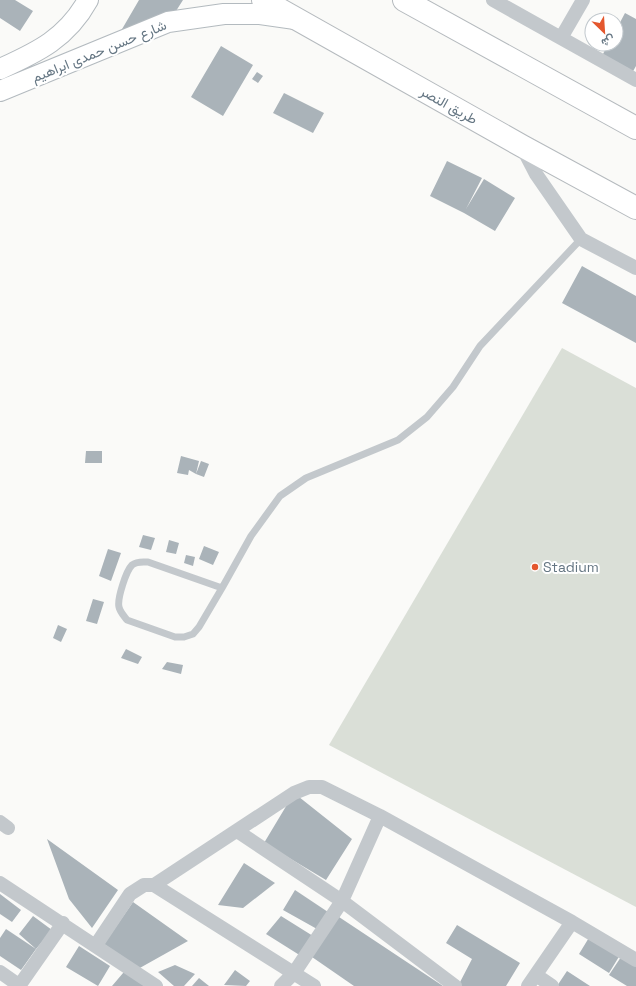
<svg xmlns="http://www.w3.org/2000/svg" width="636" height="986" font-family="'Space Grotesk',Vazirmatn,sans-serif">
<rect width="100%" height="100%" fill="#fafaf8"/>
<path fill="#dadfd7" d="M 562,348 L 636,388 L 636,907 L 329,745 Z"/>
<path fill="#aab3b9" d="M 0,0 L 15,0 L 33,11 L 20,31 L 0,18 Z
M 139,0 L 183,0 L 162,33 L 118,36 Z
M 625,13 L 636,19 L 636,66 L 632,73 L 602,56 L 608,44 L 616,44 L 616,30 Z
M 221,46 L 253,65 L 223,116 L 191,97 Z
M 257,72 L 263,76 L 258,83 L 252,79 Z
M 284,93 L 324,113 L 313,133 L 273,113 Z
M 447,161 L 482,178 L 466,209 L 484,179 L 515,198 L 495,231 L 464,213 L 430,196 Z
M 582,266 L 636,296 L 636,343 L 562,303 Z
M 86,451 L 102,451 L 102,463 L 85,463 Z
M 181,456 L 199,461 L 196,474 L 189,470 L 188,475 L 177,473 Z
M 201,461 L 209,464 L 204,477 L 196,474 Z
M 143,535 L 155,538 L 151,550 L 139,547 Z
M 169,540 L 179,543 L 176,554 L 166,552 Z
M 204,546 L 219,552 L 213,565 L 199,559 Z
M 108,549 L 121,553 L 111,581 L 99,576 Z
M 186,555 L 195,557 L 193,566 L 184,563 Z
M 93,599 L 104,602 L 97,624 L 86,621 Z
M 58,625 L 67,629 L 61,642 L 53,638 Z
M 126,649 L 142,657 L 138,664 L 121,658 Z
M 167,662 L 183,665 L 181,674 L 162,669 Z
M 294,793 L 352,839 L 326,880 L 264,843 Z
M 47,839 L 118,890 L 92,928 L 69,899 Z
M 244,863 L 275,883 L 243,908 L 218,905 Z
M 295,890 L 328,912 L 317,929 L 283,910 Z
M 0,894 L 21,910 L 12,922 L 0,914 Z
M 133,902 L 188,941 L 138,969 L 104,944 Z
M 336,915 L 443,986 L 354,986 L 312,957 Z
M 33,916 L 52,930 L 36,949 L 19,934 Z
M 281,916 L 313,936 L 301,956 L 266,934 Z
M 457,925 L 520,963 L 506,986 L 458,986 L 472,959 L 446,943 Z
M 6,929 L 36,949 L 21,970 L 0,956 L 0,938 Z
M 590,936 L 620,955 L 609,973 L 579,954 Z
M 79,946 L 110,966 L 98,986 L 66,967 Z
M 621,957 L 636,966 L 636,986 L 627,986 L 609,975 Z
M 175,965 L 195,974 L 184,986 L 174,986 L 158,972 Z
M 129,966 L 153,986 L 112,986 Z
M 235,970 L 250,981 L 246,986 L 224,985 Z
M 567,971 L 590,986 L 557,986 Z
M 199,978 L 209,986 L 192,986 Z"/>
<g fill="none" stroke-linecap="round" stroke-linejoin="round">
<defs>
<path id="secondary" d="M 0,69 C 38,52 67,38 88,0
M 0,91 L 168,22 L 224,14 L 260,14 L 295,19"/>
<path id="primary" d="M 263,0 L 522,146 L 636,208
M 404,0 L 636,128"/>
</defs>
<use href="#secondary" stroke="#b3babf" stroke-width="22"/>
<use href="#primary" stroke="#b5babe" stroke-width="24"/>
<path stroke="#c3c8cc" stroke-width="7" d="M 222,588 L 148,562 C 142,562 137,561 132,565 C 126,571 117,599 119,607 C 120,612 124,616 127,620 L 175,637 L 184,637 L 193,634 L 199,627 L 222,588 L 251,536 L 280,496 L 306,478 L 398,440 L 427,417 L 453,387 L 480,346 L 581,239"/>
<path stroke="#c3c8cc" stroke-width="14" d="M 493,0 L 636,80
M 561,38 L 583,0
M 522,147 L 536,174 L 581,239 L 636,268
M 0,822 L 8,828
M 237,831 L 342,901 L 455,986
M 0,883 L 156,986
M 96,945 L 130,894 L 144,885 L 154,885
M 0,972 L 20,986
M 536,975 L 552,986
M 19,986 L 63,923
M 281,986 L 294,973 L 342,901 L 380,816
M 314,986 L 154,885 L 294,793 L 309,787 L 322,787 L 380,816 L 572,922 L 636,960
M 528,986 L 572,922"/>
<use href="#secondary" stroke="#fff" stroke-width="20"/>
<use href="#primary" stroke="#fff" stroke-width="22"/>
</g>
<circle fill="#e4572e" stroke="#fff" stroke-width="1.5" cx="535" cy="567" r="4"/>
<g text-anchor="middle" stroke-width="4" stroke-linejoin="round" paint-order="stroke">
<g font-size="14" fill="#657683" stroke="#fff">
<text transform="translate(99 51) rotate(-22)" y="5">شارع حسن حمدى ابراهيم</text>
<text transform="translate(449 105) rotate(29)" y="5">طريق النصر</text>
</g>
<g font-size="14" fill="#657683" stroke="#fff" text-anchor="start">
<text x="543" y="572">Stadium</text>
</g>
</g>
<g transform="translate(604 32) rotate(155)"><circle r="19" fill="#ffffff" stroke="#c1c8cd"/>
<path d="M0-3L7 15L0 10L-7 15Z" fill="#e4572e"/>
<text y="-6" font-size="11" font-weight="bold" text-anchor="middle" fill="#657683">ش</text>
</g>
</svg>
